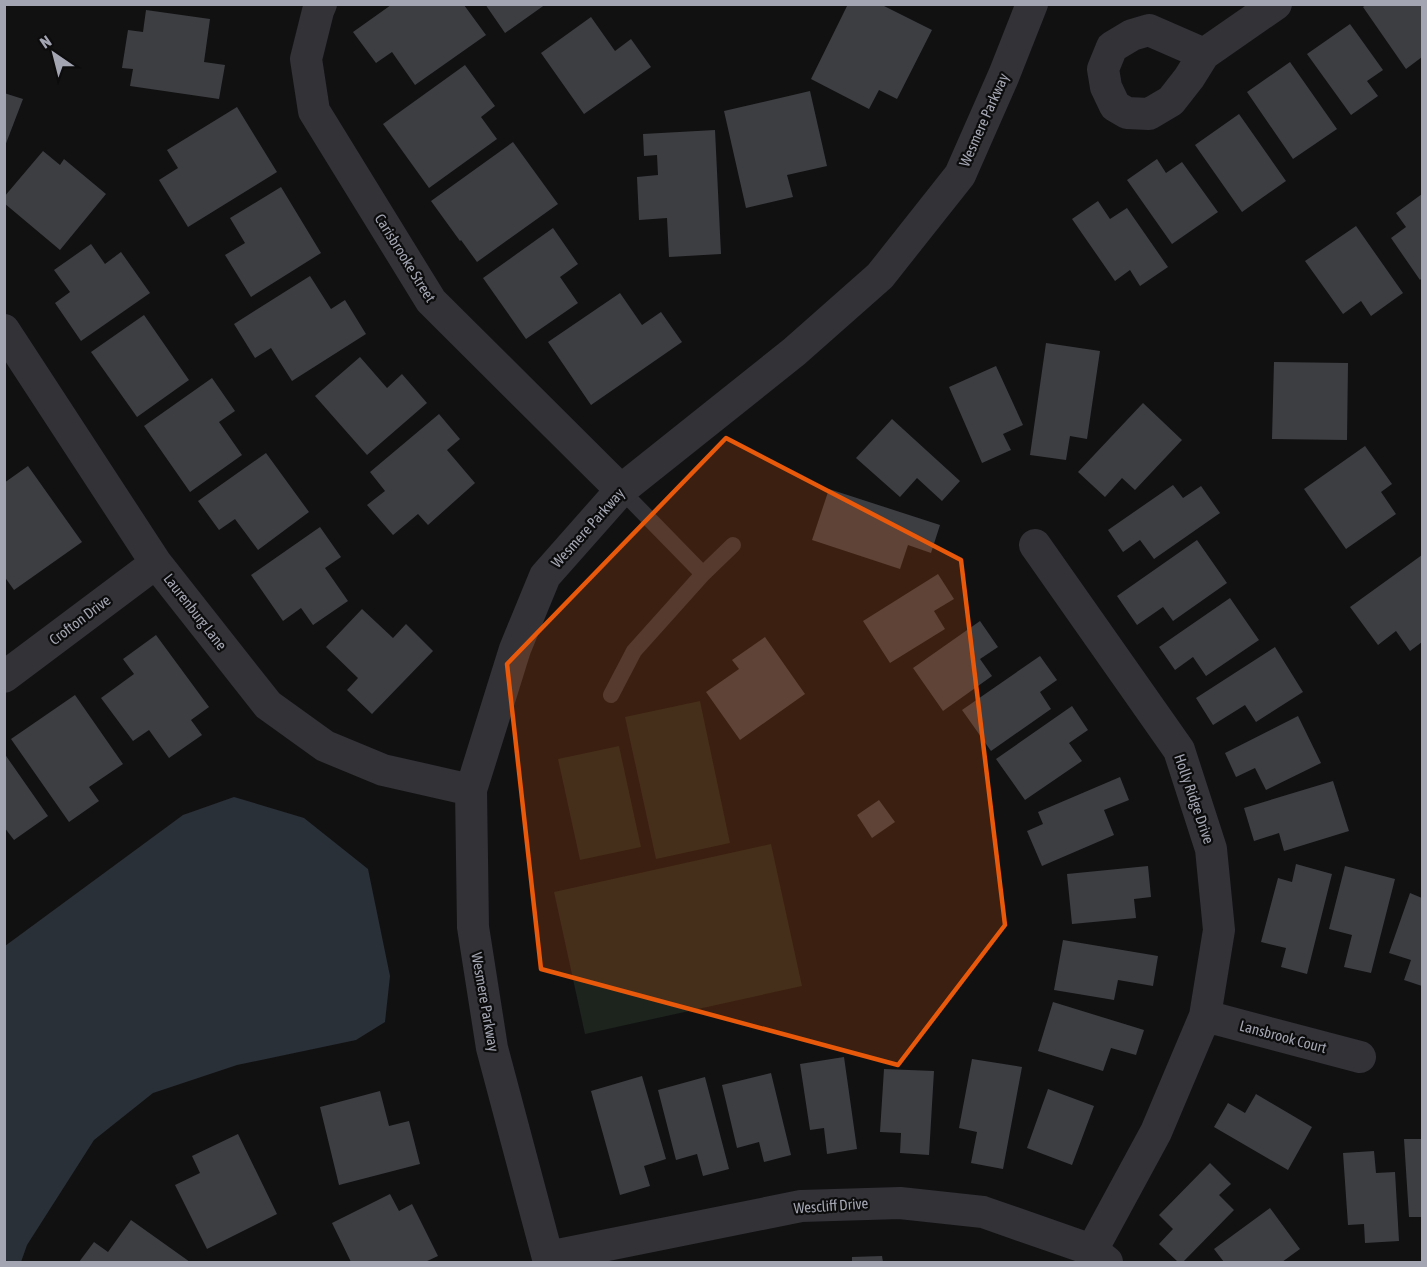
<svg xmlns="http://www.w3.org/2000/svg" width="1427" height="1267" font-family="'Asap Condensed',sans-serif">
<rect width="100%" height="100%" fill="#111112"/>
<path fill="#1d241e" d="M 700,701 L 730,843 L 656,859 L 625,717 Z
M 619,746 L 641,847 L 580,860 L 558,759 Z
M 771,844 L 802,986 L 585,1034 L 554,892 Z"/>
<path fill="#2a3037" d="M 234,797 L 304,818 L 368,869 L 390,976 L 385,1022 L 356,1040 L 237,1065 L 153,1093 L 94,1140 L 27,1245 L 21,1262 L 5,1262 L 5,946 L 183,815 Z"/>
<path fill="#3d3e42" d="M 485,4 L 546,4 L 505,33 Z
M 848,4 L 880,4 L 932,30 L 897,99 L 879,90 L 869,109 L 811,79 Z
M 1367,4 L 1422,4 L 1422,57 L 1406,69 L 1363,7 Z
M 391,5 L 464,5 L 486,35 L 415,85 L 392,52 L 376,63 L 353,32 Z
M 146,10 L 210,19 L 204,62 L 225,65 L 219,99 L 130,86 L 133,69 L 122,68 L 128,30 L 143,32 Z
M 591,17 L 615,51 L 631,39 L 651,67 L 584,114 L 541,53 Z
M 1350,24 L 1383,70 L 1367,81 L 1378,96 L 1351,115 L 1307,54 Z
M 1290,62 L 1337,129 L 1293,159 L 1247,92 Z
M 465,65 L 495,106 L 481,117 L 497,139 L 429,188 L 383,124 Z
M 810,91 L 827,166 L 787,175 L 793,197 L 746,208 L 724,111 Z
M 4,93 L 23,99 L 5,146 L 4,146 Z
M 237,107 L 277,172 L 188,227 L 159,180 L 178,168 L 167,150 Z
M 1239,114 L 1286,181 L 1242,212 L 1195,145 Z
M 715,130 L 721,254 L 669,257 L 667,218 L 639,220 L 637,177 L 658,175 L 657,155 L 644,156 L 643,134 Z
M 513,142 L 558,204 L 477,262 L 461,240 L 460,241 L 431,201 Z
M 43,151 L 60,165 L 64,159 L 106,194 L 60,250 L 4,203 L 4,197 Z
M 1157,159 L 1166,173 L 1182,162 L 1218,212 L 1172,244 L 1127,180 Z
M 281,187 L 321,253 L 251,297 L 225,255 L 245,243 L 230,218 Z
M 1422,194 L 1422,278 L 1420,280 L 1391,238 L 1406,227 L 1396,213 Z
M 1098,201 L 1110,219 L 1127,208 L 1168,267 L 1140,286 L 1130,270 L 1115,281 L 1072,219 Z
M 1356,226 L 1403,293 L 1371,316 L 1361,301 L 1343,314 L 1305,261 Z
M 553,228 L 578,264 L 560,277 L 578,303 L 526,339 L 483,278 Z
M 91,244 L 105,264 L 121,252 L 150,293 L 81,341 L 55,303 L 70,292 L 54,270 Z
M 310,276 L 331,309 L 345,300 L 366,334 L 292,381 L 271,348 L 255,358 L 234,324 Z
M 620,293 L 642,325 L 661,312 L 682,342 L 591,405 L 548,342 Z
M 144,315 L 189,380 L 137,417 L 91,352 Z
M 1046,343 L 1100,351 L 1087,439 L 1070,436 L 1066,460 L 1030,455 Z
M 360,357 L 387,388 L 402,374 L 427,403 L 367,455 L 315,396 Z
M 1274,362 L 1348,363 L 1347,440 L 1272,439 Z
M 996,366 L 1023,425 L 1003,434 L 1011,450 L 982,463 L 949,387 Z
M 212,378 L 235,411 L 219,422 L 242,455 L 190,492 L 144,426 Z
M 1143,403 L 1182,440 L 1135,490 L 1122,478 L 1105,497 L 1078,472 Z
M 439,414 L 460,439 L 447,450 L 475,483 L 428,525 L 418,514 L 393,535 L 367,505 L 385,491 L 370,472 Z
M 892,419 L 960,481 L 942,501 L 917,478 L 900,497 L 856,458 Z
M 1365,446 L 1392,484 L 1381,492 L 1396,514 L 1346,549 L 1304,489 Z
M 266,453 L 309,512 L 258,550 L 235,519 L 219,530 L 198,501 Z
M 28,466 L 82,542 L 14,590 L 4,576 L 4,483 Z
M 1173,485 L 1183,498 L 1201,486 L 1220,513 L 1154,559 L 1140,540 L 1123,552 L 1108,530 Z
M 829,489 L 940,525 L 931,553 L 908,545 L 900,569 L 812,540 Z
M 320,527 L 341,557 L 325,568 L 348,601 L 313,625 L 301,608 L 283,621 L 251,575 Z
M 1197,540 L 1227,583 L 1173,621 L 1163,607 L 1137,625 L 1117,596 Z
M 1422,555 L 1422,642 L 1410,651 L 1396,631 L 1378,645 L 1350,607 Z
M 938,574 L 954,599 L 934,611 L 945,629 L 890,663 L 863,621 Z
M 1230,598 L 1259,640 L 1206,676 L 1193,657 L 1175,670 L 1159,647 Z
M 362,609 L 393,638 L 406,624 L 433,651 L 372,714 L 347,690 L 358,678 L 326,647 Z
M 980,621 L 998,647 L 980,659 L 992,676 L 943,711 L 913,668 Z
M 156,635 L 209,707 L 191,720 L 202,735 L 169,758 L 149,730 L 133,741 L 101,698 L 134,674 L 123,659 Z
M 765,637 L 805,694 L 740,740 L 706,692 L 739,669 L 732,660 Z
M 1275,647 L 1303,692 L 1256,722 L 1245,705 L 1213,725 L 1196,698 Z
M 1040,656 L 1057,680 L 1040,692 L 1051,709 L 991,751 L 962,710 Z
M 75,695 L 123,764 L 89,787 L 99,801 L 69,822 L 11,739 Z
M 1072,706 L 1088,730 L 1069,743 L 1082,761 L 1025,800 L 996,759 Z
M 1298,716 L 1321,763 L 1266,790 L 1255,768 L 1236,777 L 1225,753 Z
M 4,753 L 48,816 L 14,840 L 4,827 Z
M 1120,777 L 1129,800 L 1104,810 L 1114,835 L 1042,866 L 1027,831 L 1043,824 L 1038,812 Z
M 1333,781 L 1349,831 L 1284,851 L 1279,833 L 1254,841 L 1244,808 Z
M 879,800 L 895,822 L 872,838 L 857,815 Z
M 1296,864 L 1332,874 L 1307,974 L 1281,967 L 1286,948 L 1261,942 L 1278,878 L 1292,882 Z
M 1148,866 L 1151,897 L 1134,899 L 1136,918 L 1072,924 L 1067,874 Z
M 1345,866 L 1395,879 L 1371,973 L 1344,967 L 1352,935 L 1329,929 Z
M 1410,893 L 1422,898 L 1422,986 L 1404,980 L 1411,960 L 1389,953 Z
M 1063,940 L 1158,956 L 1153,986 L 1118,980 L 1114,1000 L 1054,990 Z
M 1053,1002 L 1144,1030 L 1136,1055 L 1111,1048 L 1103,1071 L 1038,1051 Z
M 844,1057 L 857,1149 L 827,1154 L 824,1128 L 810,1130 L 800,1064 Z
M 972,1059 L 1022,1067 L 1003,1169 L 971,1163 L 977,1132 L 959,1128 Z
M 884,1069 L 934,1071 L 929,1155 L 900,1153 L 901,1133 L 880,1132 Z
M 771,1073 L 791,1155 L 764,1162 L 759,1142 L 737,1148 L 722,1085 Z
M 642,1076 L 666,1159 L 644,1166 L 650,1186 L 620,1195 L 591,1091 Z
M 705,1077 L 729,1169 L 703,1176 L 697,1154 L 676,1160 L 658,1090 Z
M 1048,1089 L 1094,1106 L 1072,1165 L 1027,1148 Z
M 380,1091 L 389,1126 L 409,1121 L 420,1164 L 339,1185 L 320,1107 Z
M 1256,1094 L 1312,1127 L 1288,1170 L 1214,1127 L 1228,1103 L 1245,1113 Z
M 238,1134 L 277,1214 L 207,1249 L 175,1185 L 200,1173 L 192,1156 Z
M 1404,1139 L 1422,1139 L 1422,1217 L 1409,1217 Z
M 1374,1151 L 1376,1173 L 1395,1172 L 1399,1241 L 1365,1243 L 1364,1224 L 1348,1225 L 1343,1153 Z
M 1210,1163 L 1231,1184 L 1219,1195 L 1234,1210 L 1183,1262 L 1178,1262 L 1159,1244 L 1173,1229 L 1159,1215 Z
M 390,1194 L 399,1211 L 412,1204 L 438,1256 L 425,1262 L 351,1262 L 332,1223 Z
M 1270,1208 L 1300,1249 L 1282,1262 L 1224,1262 L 1214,1249 Z
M 131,1220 L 190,1262 L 79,1262 L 94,1242 L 108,1252 Z
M 882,1256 L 883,1262 L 852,1262 L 852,1257 Z"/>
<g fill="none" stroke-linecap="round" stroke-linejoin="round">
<path stroke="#323237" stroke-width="16" d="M 703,574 L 733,545
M 611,695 L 634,651 L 703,574 L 621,490"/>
<path stroke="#323237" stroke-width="32" d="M 321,4 L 318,11 L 306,59 L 314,111 L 431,301 L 621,490
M 1204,54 L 1149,30 L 1132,35 L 1112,47 L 1103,69 L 1106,87 L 1115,106 L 1127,113 L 1149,114 L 1171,101 L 1189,78 L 1204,54 L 1276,4
M 4,330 L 156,563 L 268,705 L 325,746 L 383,770 L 471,790
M 1035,545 L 1179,750 L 1211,849 L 1219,930 L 1205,1016 L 1156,1132 L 1092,1250
M 4,677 L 156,563
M 1205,1016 L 1360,1057
M 548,1257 L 801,1206 L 900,1203 L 983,1212 L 1092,1250 L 1107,1262
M 549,1262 L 492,1048 L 473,927 L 471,790 L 515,649 L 545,576 L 621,490 L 794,352 L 880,276 L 960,175 L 1004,75 L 1032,4"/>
</g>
<path fill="#e8590c" fill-opacity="0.2" stroke="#e8590c" stroke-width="4.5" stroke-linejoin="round" d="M 726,438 L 961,560 L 1005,925 L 898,1065 L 541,969 L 507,664 Z"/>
<g text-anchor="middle" stroke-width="4.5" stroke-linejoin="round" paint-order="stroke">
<g font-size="15" fill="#a3a6b2" stroke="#0c0c0d">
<text transform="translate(984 120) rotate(-66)" y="5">Wesmere Parkway</text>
<text transform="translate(405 258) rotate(58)" y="5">Carisbrooke Street</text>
<text transform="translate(588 528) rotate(-48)" y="5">Wesmere Parkway</text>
<text transform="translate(195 612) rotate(52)" y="5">Laurenburg Lane</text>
<text transform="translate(80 620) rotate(-37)" y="5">Crofton Drive</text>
<text transform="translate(1194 799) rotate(71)" y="5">Holly Ridge Drive</text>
<text transform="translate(485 1002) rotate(80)" y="5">Wesmere Parkway</text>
<text transform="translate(1283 1037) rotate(15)" y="5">Lansbrook Court</text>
<text transform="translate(831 1206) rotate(-4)" y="5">Wescliff Drive</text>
</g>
</g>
<rect width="1427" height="1267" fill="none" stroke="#a3a6b2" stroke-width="12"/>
<g transform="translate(54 54) rotate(325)" stroke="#0c0c0d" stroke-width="4.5" paint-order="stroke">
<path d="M0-4.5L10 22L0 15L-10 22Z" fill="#a3a6b2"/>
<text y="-9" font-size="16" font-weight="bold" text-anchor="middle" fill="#a3a6b2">N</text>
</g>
</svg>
